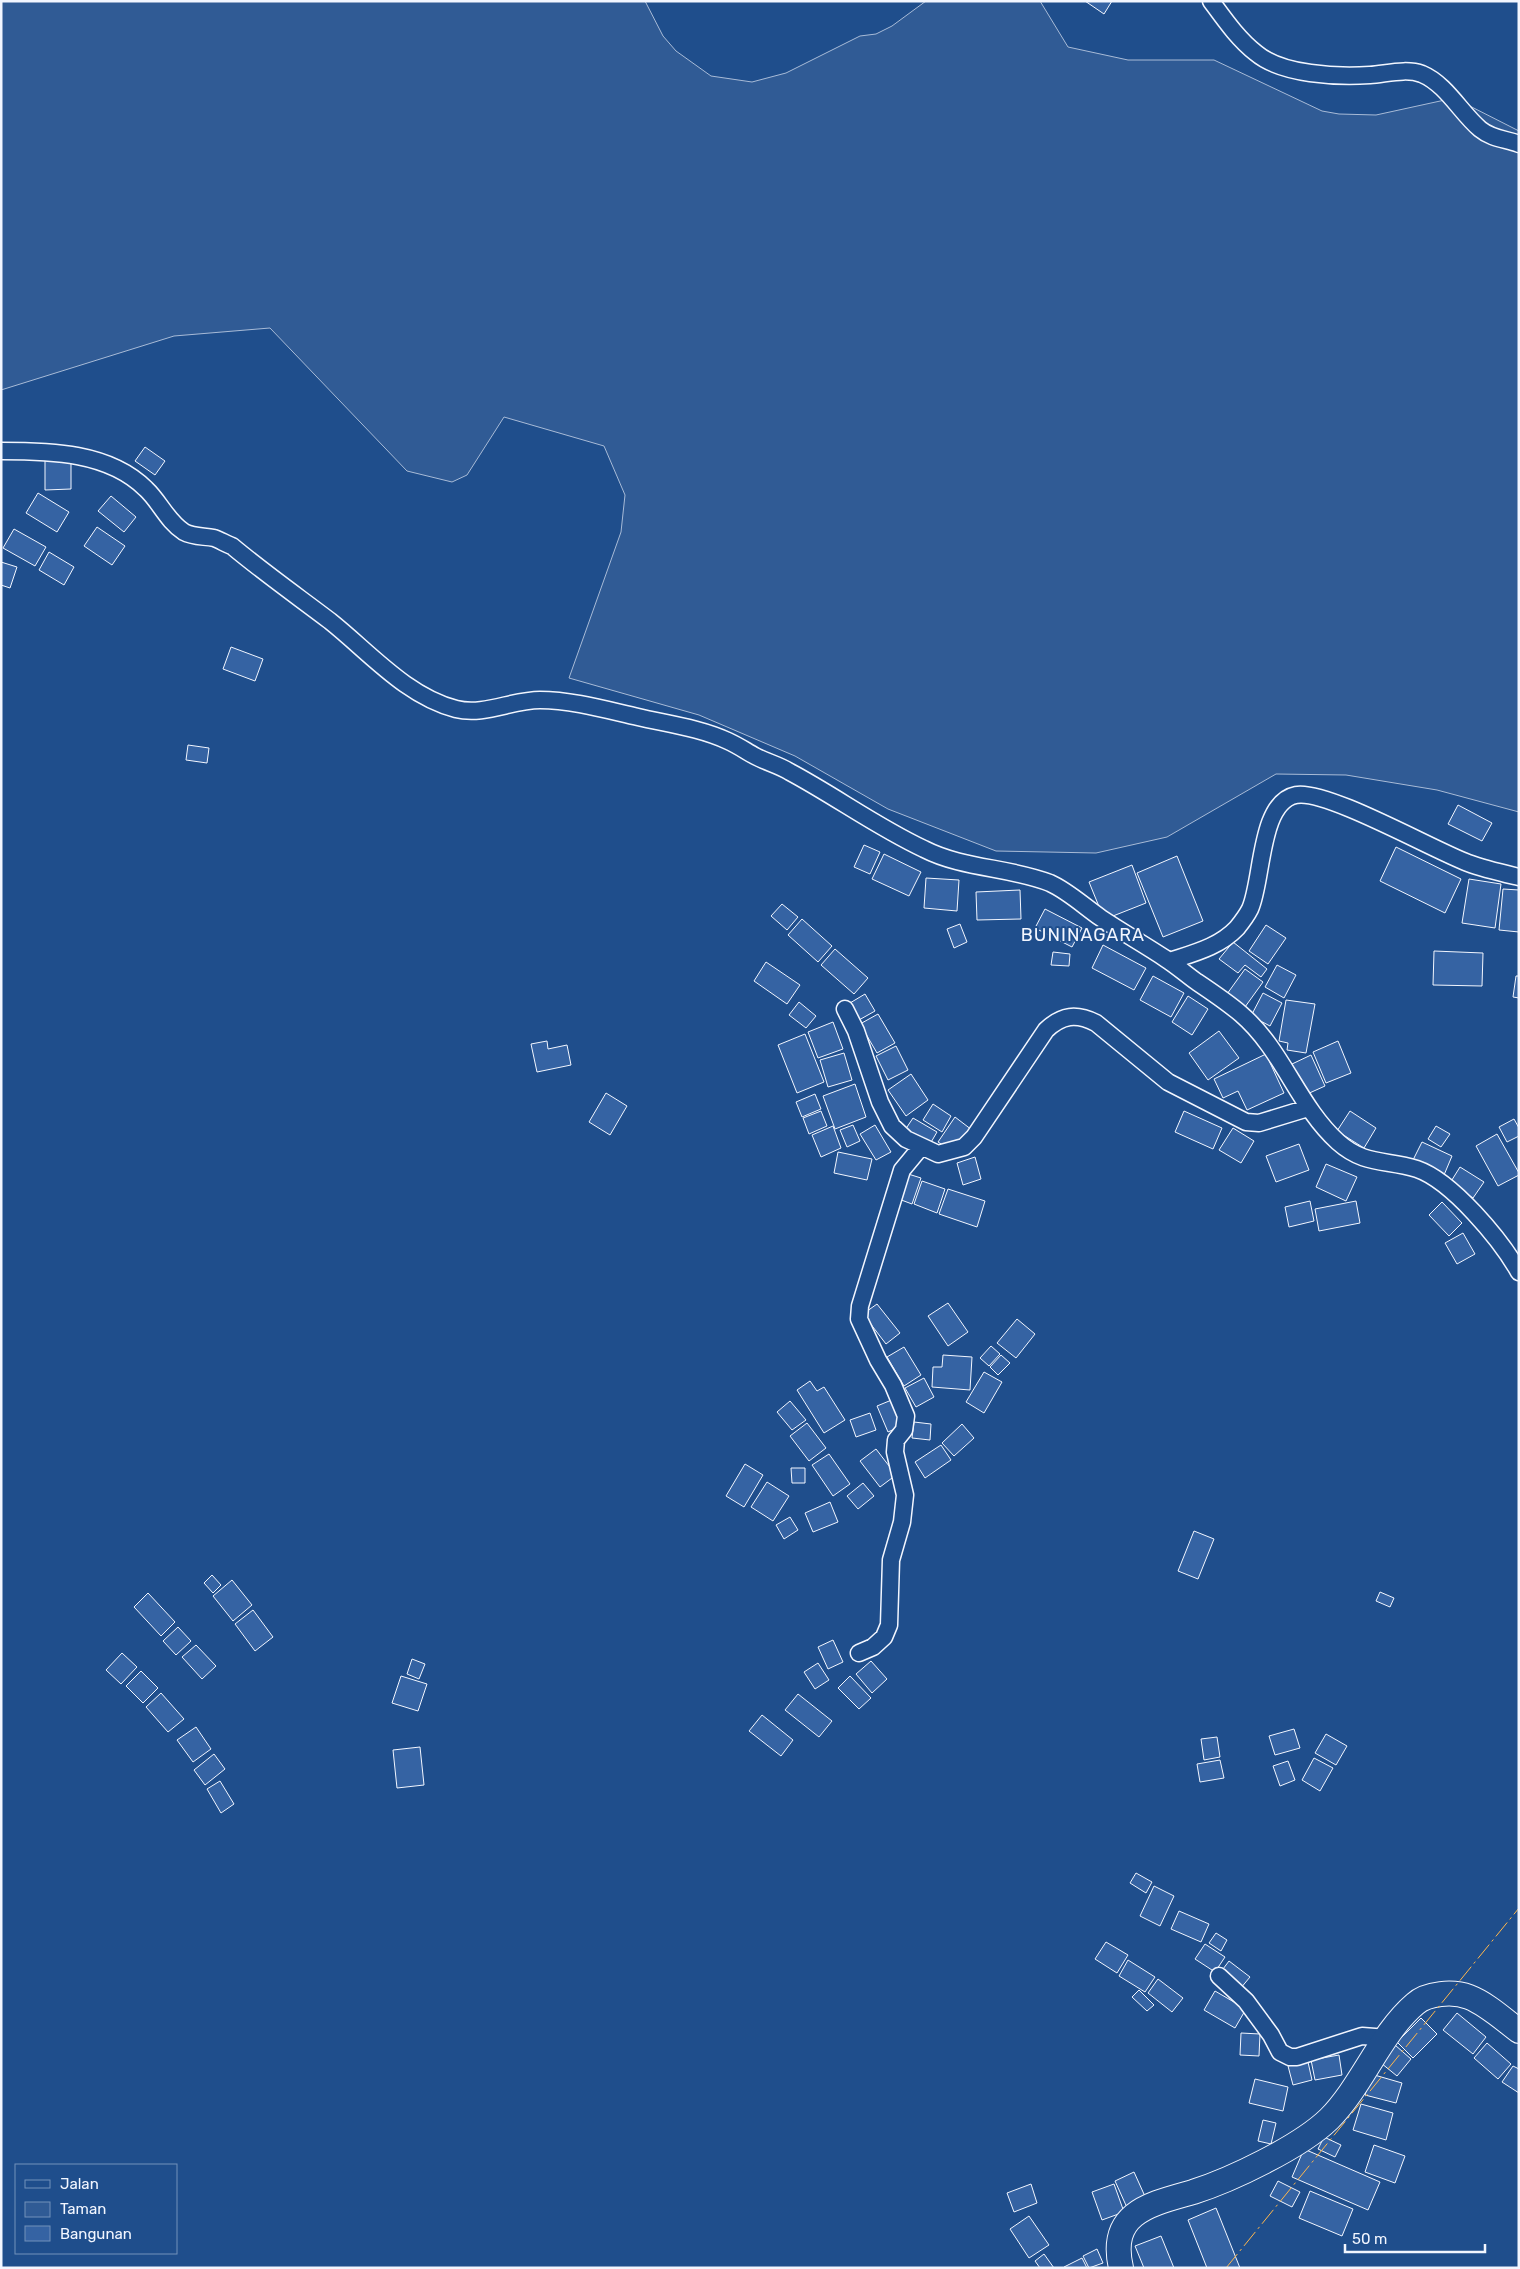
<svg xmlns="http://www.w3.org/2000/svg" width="1520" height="2269" font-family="Rubik,sans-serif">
<rect width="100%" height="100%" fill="#1f4e8c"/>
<path fill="#305b95" stroke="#a8bbd7" d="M 1,1 L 645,1 L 663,36 L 676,51 L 711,76 L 752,82 L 786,73 L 860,36 L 876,34 L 892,26 L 926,1 L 1040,1 L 1068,47 L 1128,60 L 1214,60 L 1322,111 L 1339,114 L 1376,115 L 1454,98 L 1519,131 L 1519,812 L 1437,790 L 1346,775 L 1276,774 L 1167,837 L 1096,853 L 996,851 L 888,809 L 795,756 L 699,715 L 569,678 L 621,532 L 625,495 L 604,446 L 504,417 L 467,475 L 452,482 L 407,471 L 270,328 L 174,336 L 1,390 Z"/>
<path fill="#3563a3" stroke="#f2f6ff" d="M 1085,1 L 1112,1 L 1104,14 Z
M 145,447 L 165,461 L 155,475 L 135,461 Z
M 45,460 L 71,460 L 71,489 L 45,490 Z
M 38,493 L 69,512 L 57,532 L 26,513 Z
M 111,496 L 136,517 L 124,532 L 98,511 Z
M 97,527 L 125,546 L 112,565 L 84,546 Z
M 14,529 L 46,547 L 35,566 L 3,548 Z
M 49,552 L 74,567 L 64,585 L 39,570 Z
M 1,562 L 17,567 L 10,588 L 1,585 Z
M 231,647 L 263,659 L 255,681 L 223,669 Z
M 188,745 L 209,748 L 207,763 L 186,760 Z
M 1458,805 L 1492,823 L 1482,841 L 1448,824 Z
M 864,845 L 880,852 L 870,874 L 854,867 Z
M 1396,847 L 1461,879 L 1445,913 L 1380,881 Z
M 884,854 L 921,872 L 909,896 L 872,879 Z
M 1177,856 L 1203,921 L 1163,937 L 1137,873 Z
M 1132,865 L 1146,903 L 1113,916 L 1100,909 L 1089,882 Z
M 926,878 L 959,880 L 957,911 L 924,908 Z
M 1469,879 L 1501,884 L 1495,928 L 1462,923 Z
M 1503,889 L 1519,890 L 1519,932 L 1499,930 Z
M 1020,890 L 1021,919 L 977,920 L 976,892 Z
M 782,904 L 798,917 L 787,930 L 771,916 Z
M 1045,909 L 1082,928 L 1072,947 L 1035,928 Z
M 802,919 L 832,946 L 818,962 L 788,935 Z
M 960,924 L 967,942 L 954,948 L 947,929 Z
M 1266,925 L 1286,938 L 1268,964 L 1249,951 Z
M 1233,942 L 1267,969 L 1261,977 L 1245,965 L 1238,973 L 1219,959 Z
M 1103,945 L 1146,968 L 1134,990 L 1092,968 Z
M 835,949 L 868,978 L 854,994 L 821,965 Z
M 1434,951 L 1483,953 L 1482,986 L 1433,985 Z
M 1053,952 L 1070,954 L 1069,966 L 1051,965 Z
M 766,962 L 800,985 L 787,1004 L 754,981 Z
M 1277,965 L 1296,975 L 1284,998 L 1265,987 Z
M 1245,969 L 1263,982 L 1245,1007 L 1227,994 Z
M 1153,976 L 1184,993 L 1171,1017 L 1140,1000 Z
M 1516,976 L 1519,976 L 1519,998 L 1513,997 Z
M 1263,993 L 1282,1003 L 1270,1026 L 1251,1016 Z
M 865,994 L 875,1011 L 859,1020 L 850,1003 Z
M 1188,996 L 1208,1009 L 1192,1035 L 1172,1022 Z
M 1286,1000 L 1315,1004 L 1306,1053 L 1287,1050 L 1288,1043 L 1279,1041 Z
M 799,1002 L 816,1016 L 806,1028 L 789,1015 Z
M 878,1014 L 895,1043 L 877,1053 L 860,1024 Z
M 833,1022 L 843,1049 L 818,1058 L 808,1032 Z
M 1219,1031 L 1239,1058 L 1208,1080 L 1189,1053 Z
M 805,1034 L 824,1082 L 797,1093 L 778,1045 Z
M 547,1041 L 548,1049 L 567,1045 L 571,1065 L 537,1072 L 531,1044 Z
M 1338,1041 L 1351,1073 L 1326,1083 L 1313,1052 Z
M 896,1046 L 908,1070 L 888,1080 L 876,1056 Z
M 844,1053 L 852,1080 L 828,1087 L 820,1060 Z
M 1266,1054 L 1284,1093 L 1247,1110 L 1238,1091 L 1223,1098 L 1214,1079 Z
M 1311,1055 L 1325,1086 L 1305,1095 L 1292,1064 Z
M 911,1074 L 928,1100 L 906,1116 L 888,1090 Z
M 855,1084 L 866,1117 L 835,1129 L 823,1096 Z
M 606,1093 L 627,1106 L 610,1135 L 589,1122 Z
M 815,1094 L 821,1109 L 802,1117 L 796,1102 Z
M 933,1104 L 951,1116 L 942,1132 L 923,1120 Z
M 821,1111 L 827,1126 L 809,1134 L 803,1118 Z
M 1184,1111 L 1222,1128 L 1213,1149 L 1175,1132 Z
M 1350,1111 L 1376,1128 L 1364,1148 L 1337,1131 Z
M 955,1117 L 972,1130 L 949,1149 L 938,1142 Z
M 913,1118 L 937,1132 L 930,1144 L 905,1130 Z
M 1514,1119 L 1519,1128 L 1519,1136 L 1507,1142 L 1499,1127 Z
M 853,1125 L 860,1141 L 847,1147 L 840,1130 Z
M 875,1125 L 891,1152 L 876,1160 L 860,1134 Z
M 833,1126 L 841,1148 L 821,1157 L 812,1135 Z
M 1436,1126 L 1450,1134 L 1441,1147 L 1428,1139 Z
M 1233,1128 L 1254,1141 L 1241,1163 L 1219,1150 Z
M 1497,1134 L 1519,1173 L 1519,1175 L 1498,1186 L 1476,1146 Z
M 1422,1142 L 1452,1156 L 1444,1175 L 1413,1160 Z
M 1299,1144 L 1309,1170 L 1276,1182 L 1266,1156 Z
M 838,1152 L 872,1159 L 867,1180 L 834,1173 Z
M 975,1157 L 981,1179 L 963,1185 L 957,1163 Z
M 1326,1164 L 1357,1177 L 1346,1201 L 1316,1187 Z
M 1460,1167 L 1484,1182 L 1473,1198 L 1450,1183 Z
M 905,1173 L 921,1178 L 912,1204 L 896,1198 Z
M 922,1181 L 945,1189 L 937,1213 L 914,1204 Z
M 948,1189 L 985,1201 L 977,1227 L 939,1214 Z
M 1310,1201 L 1314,1221 L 1289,1227 L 1285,1207 Z
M 1356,1201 L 1360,1223 L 1319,1231 L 1315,1209 Z
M 1442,1202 L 1462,1223 L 1449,1236 L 1429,1215 Z
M 1463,1233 L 1475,1254 L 1457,1264 L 1445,1243 Z
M 948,1303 L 968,1332 L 948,1346 L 928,1316 Z
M 877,1304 L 900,1333 L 886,1344 L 863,1314 Z
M 1017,1319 L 1035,1334 L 1016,1358 L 997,1343 Z
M 991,1346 L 1000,1354 L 989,1366 L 980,1358 Z
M 904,1347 L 921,1375 L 904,1386 L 887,1357 Z
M 943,1355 L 972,1357 L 970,1390 L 932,1387 L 933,1367 L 942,1367 Z
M 1001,1355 L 1010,1363 L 998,1375 L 990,1367 Z
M 984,1372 L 1002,1382 L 984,1413 L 966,1402 Z
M 924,1378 L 934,1397 L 916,1407 L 905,1388 Z
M 810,1381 L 817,1391 L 824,1387 L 845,1420 L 824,1433 L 797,1390 Z
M 894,1399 L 902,1417 L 899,1427 L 888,1432 L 877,1406 Z
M 790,1401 L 806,1420 L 792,1430 L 777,1412 Z
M 870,1413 L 876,1430 L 856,1437 L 850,1420 Z
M 914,1422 L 931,1424 L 930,1440 L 912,1438 Z
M 807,1423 L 826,1448 L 809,1461 L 790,1436 Z
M 962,1424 L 974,1438 L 954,1456 L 942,1443 Z
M 941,1445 L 951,1460 L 925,1478 L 915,1462 Z
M 876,1449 L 896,1475 L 880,1487 L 860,1461 Z
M 829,1454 L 850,1484 L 833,1496 L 812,1465 Z
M 745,1464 L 763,1475 L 744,1507 L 726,1496 Z
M 791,1468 L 805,1468 L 805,1483 L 792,1483 Z
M 767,1482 L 789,1496 L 773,1521 L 751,1507 Z
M 863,1483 L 874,1496 L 858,1509 L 847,1496 Z
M 830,1502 L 838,1522 L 813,1532 L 805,1513 Z
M 790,1517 L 798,1530 L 784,1539 L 776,1525 Z
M 1194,1531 L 1214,1539 L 1198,1579 L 1178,1571 Z
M 212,1575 L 221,1585 L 213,1593 L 204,1583 Z
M 232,1580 L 252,1605 L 233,1621 L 213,1596 Z
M 1380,1592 L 1394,1598 L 1390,1607 L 1376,1601 Z
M 148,1593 L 175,1622 L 161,1636 L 134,1607 Z
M 253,1610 L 273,1637 L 255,1651 L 235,1624 Z
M 178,1627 L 191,1641 L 176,1655 L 163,1641 Z
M 833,1640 L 843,1662 L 828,1669 L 818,1647 Z
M 196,1645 L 216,1666 L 202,1679 L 182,1657 Z
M 122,1653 L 137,1667 L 121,1684 L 106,1670 Z
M 412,1659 L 425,1664 L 419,1679 L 407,1674 Z
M 871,1661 L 887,1679 L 872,1693 L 856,1674 Z
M 818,1663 L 829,1680 L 815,1689 L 804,1672 Z
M 141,1671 L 158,1688 L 143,1703 L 126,1686 Z
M 401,1676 L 427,1684 L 418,1711 L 392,1703 Z
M 850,1676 L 871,1698 L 859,1709 L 838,1688 Z
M 161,1693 L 184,1719 L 168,1732 L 146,1707 Z
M 798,1694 L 832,1721 L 819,1737 L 785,1710 Z
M 762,1715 L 793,1740 L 781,1756 L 749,1731 Z
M 196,1727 L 211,1749 L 193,1762 L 177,1740 Z
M 1294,1729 L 1300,1748 L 1275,1755 L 1269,1736 Z
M 1326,1734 L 1347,1746 L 1336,1765 L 1315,1753 Z
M 1217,1737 L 1220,1757 L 1204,1760 L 1201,1739 Z
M 420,1747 L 424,1785 L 397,1788 L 393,1750 Z
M 214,1754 L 225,1769 L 205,1785 L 194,1770 Z
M 1314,1758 L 1333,1768 L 1320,1791 L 1302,1780 Z
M 1220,1760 L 1224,1778 L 1200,1782 L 1197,1764 Z
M 1288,1761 L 1295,1780 L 1280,1786 L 1273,1766 Z
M 220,1781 L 234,1804 L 221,1813 L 207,1789 Z
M 1136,1873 L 1152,1882 L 1146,1893 L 1130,1883 Z
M 1154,1886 L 1174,1896 L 1160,1926 L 1140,1916 Z
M 1179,1911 L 1209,1924 L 1201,1942 L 1171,1929 Z
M 1216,1933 L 1227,1940 L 1221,1951 L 1209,1943 Z
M 1106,1942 L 1128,1955 L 1117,1973 L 1095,1959 Z
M 1205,1944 L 1225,1957 L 1215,1972 L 1195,1959 Z
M 1128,1960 L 1155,1977 L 1145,1992 L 1119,1976 Z
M 1229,1961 L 1250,1977 L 1240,1989 L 1220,1973 Z
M 1158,1979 L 1183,1998 L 1172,2012 L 1148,1993 Z
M 1139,1990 L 1154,2005 L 1147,2011 L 1132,1997 Z
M 1215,1991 L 1246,2009 L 1235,2028 L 1204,2010 Z
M 1457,2013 L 1486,2037 L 1473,2054 L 1443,2030 Z
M 1421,2018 L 1437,2034 L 1413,2058 L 1397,2042 Z
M 1241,2033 L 1260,2034 L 1259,2056 L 1240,2055 Z
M 1487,2043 L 1511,2064 L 1498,2079 L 1474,2058 Z
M 1395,2045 L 1411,2059 L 1397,2076 L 1381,2063 Z
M 1339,2055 L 1342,2075 L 1315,2080 L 1311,2060 Z
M 1308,2062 L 1312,2080 L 1293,2085 L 1288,2066 Z
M 1513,2066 L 1519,2069 L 1519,2093 L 1502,2082 Z
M 1371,2074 L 1402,2083 L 1396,2103 L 1365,2095 Z
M 1255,2079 L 1288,2087 L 1283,2111 L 1249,2103 Z
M 1361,2104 L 1393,2113 L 1386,2140 L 1353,2130 Z
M 1263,2120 L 1276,2123 L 1271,2144 L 1258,2141 Z
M 1324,2137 L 1341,2145 L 1335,2157 L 1318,2149 Z
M 1374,2145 L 1405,2156 L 1395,2183 L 1365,2172 Z
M 1304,2149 L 1380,2182 L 1368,2210 L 1292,2177 Z
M 1134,2172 L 1148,2203 L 1129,2212 L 1115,2181 Z
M 1278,2181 L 1300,2192 L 1292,2207 L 1270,2196 Z
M 1031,2184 L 1037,2203 L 1014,2212 L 1007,2193 Z
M 1114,2184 L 1124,2212 L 1102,2220 L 1092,2192 Z
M 1310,2191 L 1353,2209 L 1342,2236 L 1299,2218 Z
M 1216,2208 L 1240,2268 L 1207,2268 L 1188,2220 Z
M 1029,2216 L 1049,2245 L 1029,2258 L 1010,2229 Z
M 1161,2236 L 1174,2268 L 1144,2268 L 1135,2246 Z
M 1097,2249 L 1103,2263 L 1089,2268 L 1083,2256 Z
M 1044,2254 L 1054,2268 L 1040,2268 L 1035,2261 Z
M 1082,2258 L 1087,2268 L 1064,2268 L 1064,2267 Z"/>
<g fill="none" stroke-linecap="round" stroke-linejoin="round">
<defs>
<path id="street" d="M 1211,1 C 1225,20 1238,39 1256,53 C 1282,75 1337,77 1370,75 C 1386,74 1406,68 1422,74 C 1446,84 1461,113 1480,129 C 1492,139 1506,139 1519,144
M 1,451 C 50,451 109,452 146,489 C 160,502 167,521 184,532 C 193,537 204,536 214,538 C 220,540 226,544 232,546 C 263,572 297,596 330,621 C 369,652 406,696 456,709 C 484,716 512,700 540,700 C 572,700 607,710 638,717 C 668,724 700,728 728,741 C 737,745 746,751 755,756 C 766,762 779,765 790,772 C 835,796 877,827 924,849 C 963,869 1009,867 1050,883 C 1068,891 1085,907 1101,918 C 1122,932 1145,945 1166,959 C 1177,966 1187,975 1197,982 C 1212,992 1227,1002 1241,1014 C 1283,1050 1298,1106 1338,1142 C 1365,1166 1386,1159 1417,1169 C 1452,1181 1501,1240 1519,1272
M 1170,961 C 1194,953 1219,947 1237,928 C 1241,923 1247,915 1250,909 C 1263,881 1259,802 1296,795 C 1326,789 1433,850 1468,863 C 1484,869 1502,873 1519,877
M 845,1009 L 856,1031 L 880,1102 L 892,1126 L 906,1139 L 938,1154 L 964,1147 L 974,1137 L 1046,1030 C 1062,1015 1076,1013 1096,1023 L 1168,1082 L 1246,1122 L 1259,1123 L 1308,1108
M 859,1653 L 873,1647 L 884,1637 L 889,1625 L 891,1560 L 902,1522 L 905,1495 L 895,1452 L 896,1440 L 904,1430 L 906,1416 L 893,1385 L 878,1360 L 859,1319 L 860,1306 L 902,1170 L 921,1147
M 1219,1976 L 1246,2001 L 1271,2035 L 1280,2052 L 1290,2057 L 1297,2057 L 1362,2036 L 1388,2038"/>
<path id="secondary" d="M 1121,2268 C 1108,2212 1151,2204 1193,2192 C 1231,2180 1300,2147 1329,2119 C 1362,2086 1380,2034 1415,2004 C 1427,1993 1453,1991 1469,1997 C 1487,2004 1503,2019 1519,2031"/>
</defs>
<use href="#street" stroke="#f2f6ff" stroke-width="19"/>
<use href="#secondary" stroke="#f2f6ff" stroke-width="26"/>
<use href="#street" stroke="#1f4e8c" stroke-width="16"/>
<use href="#secondary" stroke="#1f4e8c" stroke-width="24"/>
<path stroke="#ffb74d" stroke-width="1" stroke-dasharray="18 4 2.5 4" stroke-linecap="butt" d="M 1226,2268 L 1519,1908"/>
</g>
<g text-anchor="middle" stroke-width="4" stroke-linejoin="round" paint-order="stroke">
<g font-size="18" letter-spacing="1" fill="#f2f6ff" stroke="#1f4e8c">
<text x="1083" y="941">BUNINAGARA</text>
</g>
</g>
<rect width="1520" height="2269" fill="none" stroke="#f2f6ff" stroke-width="5"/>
<rect x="15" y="2164" width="162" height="90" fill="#1f4e8c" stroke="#7391ba"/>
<rect x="25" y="2180" width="25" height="8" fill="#1f4e8c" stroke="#7391ba"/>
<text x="60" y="2189" font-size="15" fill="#f2f6ff">Jalan</text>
<rect x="25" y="2202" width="25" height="15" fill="#305b95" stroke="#7391ba"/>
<text x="60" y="2214" font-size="15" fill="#f2f6ff">Taman</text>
<rect x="25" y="2226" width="25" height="15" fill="#3563a3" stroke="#7391ba"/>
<text x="60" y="2239" font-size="15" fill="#f2f6ff">Bangunan</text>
<path d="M1345 2244v8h140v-8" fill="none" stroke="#f2f6ff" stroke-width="2.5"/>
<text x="1352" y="2244" font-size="15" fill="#f2f6ff" stroke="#1f4e8c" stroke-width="4" paint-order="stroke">50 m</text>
</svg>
